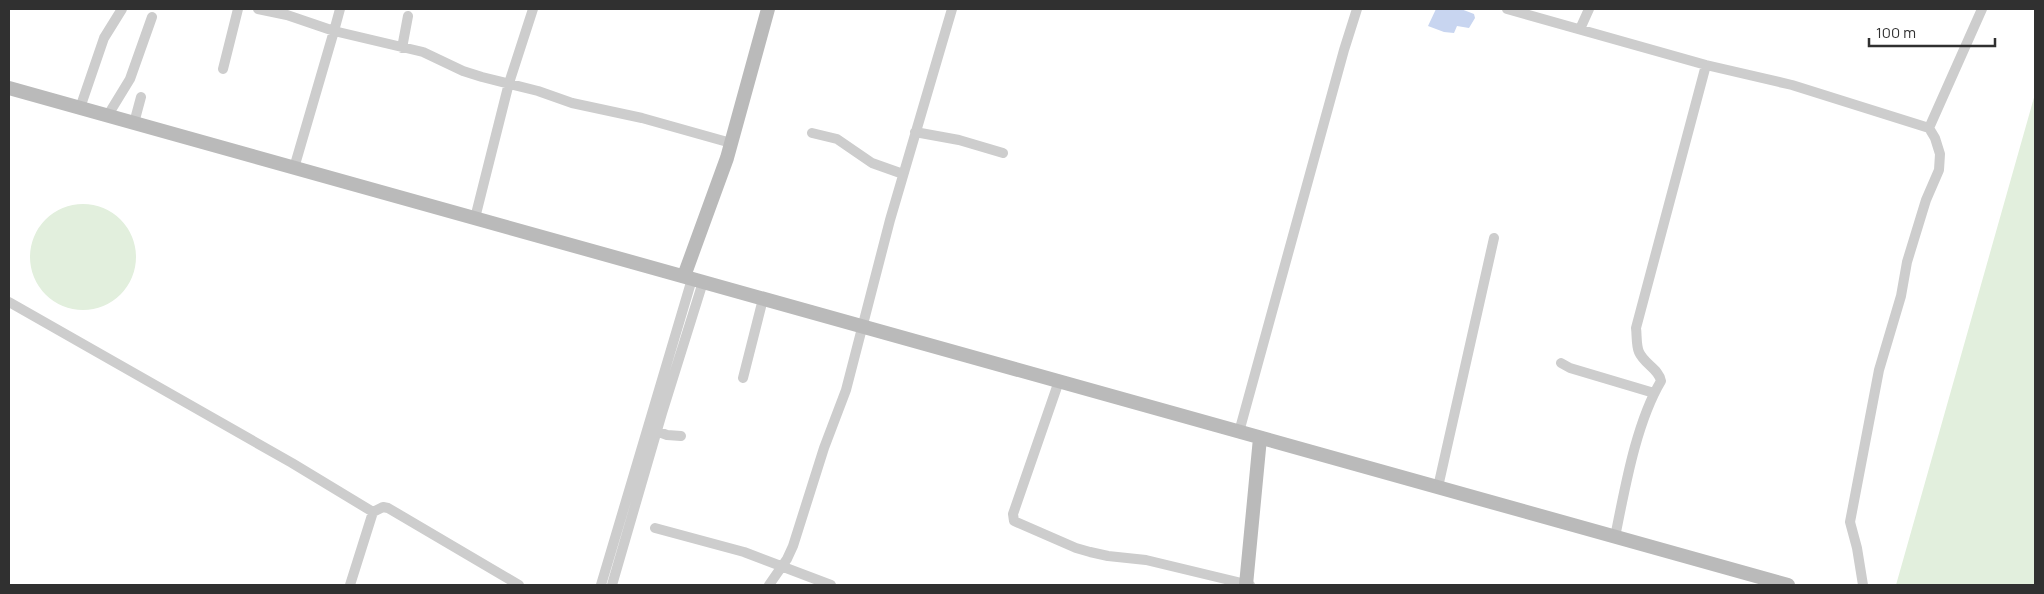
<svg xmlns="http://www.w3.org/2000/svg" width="2044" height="594" font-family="Manrope,sans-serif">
<rect width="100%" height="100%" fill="#fff"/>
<path fill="#e2efdd" d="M 2035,94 L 2035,585 L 1896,585 Z
M30 257a53 53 0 1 1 106 0a53 53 0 1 1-106 0Z"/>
<path fill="#c8d5f0" d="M 1436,9 L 1461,9 L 1474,14 L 1475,18 L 1469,28 L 1457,26 L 1454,33 L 1444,32 L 1428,26 Z"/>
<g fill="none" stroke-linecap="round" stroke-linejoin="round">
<path stroke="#cdcdcd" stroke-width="10" d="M 258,9 L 287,15 L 334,31 L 294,168
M 340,9 L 334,31 L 423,52 L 463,71 L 482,77 L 538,91 L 572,103 L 642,118 L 731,143
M 1507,9 L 1706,65 L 1792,85 L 1929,128 L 1935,138 L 1940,154 L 1939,170 L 1926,200 L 1907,262 L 1901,296 L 1879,370 L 1850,522 L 1857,548 L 1863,585
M 1580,29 L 1589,9
M 402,48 L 408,16
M 223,69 L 238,9
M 80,108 L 104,38 L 122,9
M 108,115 L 130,79 L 152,17
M 134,123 L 141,97
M 1929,128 L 1982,9
M 915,132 L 959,140 L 1003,153
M 812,133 L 837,139 L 872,163 L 903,174
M 475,218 L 509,83 L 533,9
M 9,302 L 292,463 L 373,512 L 383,507 L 388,508 L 519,585
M 1561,363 L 1570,368 L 1654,393
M 743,378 L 763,299
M 1059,381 L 1013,514 L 1014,521 L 1076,548 L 1090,552 L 1108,556 L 1146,560 L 1250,585
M 656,431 L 667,435 L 681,436
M 1239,432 L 1344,50 L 1357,9
M 1438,487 L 1494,238
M 655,528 L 744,552 L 831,585
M 1615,537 C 1625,488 1636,423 1661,381 C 1659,369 1644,364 1639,352 C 1636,345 1637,335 1636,328 L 1706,65
M 350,585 L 373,512
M 601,585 L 692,279
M 612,585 L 662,413 L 703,282
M 769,585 L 787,559 L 793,546 L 824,448 L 846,390 L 890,220 L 952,9"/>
<path stroke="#bababa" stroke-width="14" d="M 9,88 L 1788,585
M 684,276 L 727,158 L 768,9
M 1246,585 L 1260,438"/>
</g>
<rect width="2044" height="594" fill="none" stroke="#303030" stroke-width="20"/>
<path d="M1869 38v8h126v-8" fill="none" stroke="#303030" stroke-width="2.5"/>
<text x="1876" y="38" font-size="15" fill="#303030" stroke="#ffffff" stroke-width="4" paint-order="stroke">100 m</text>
</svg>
